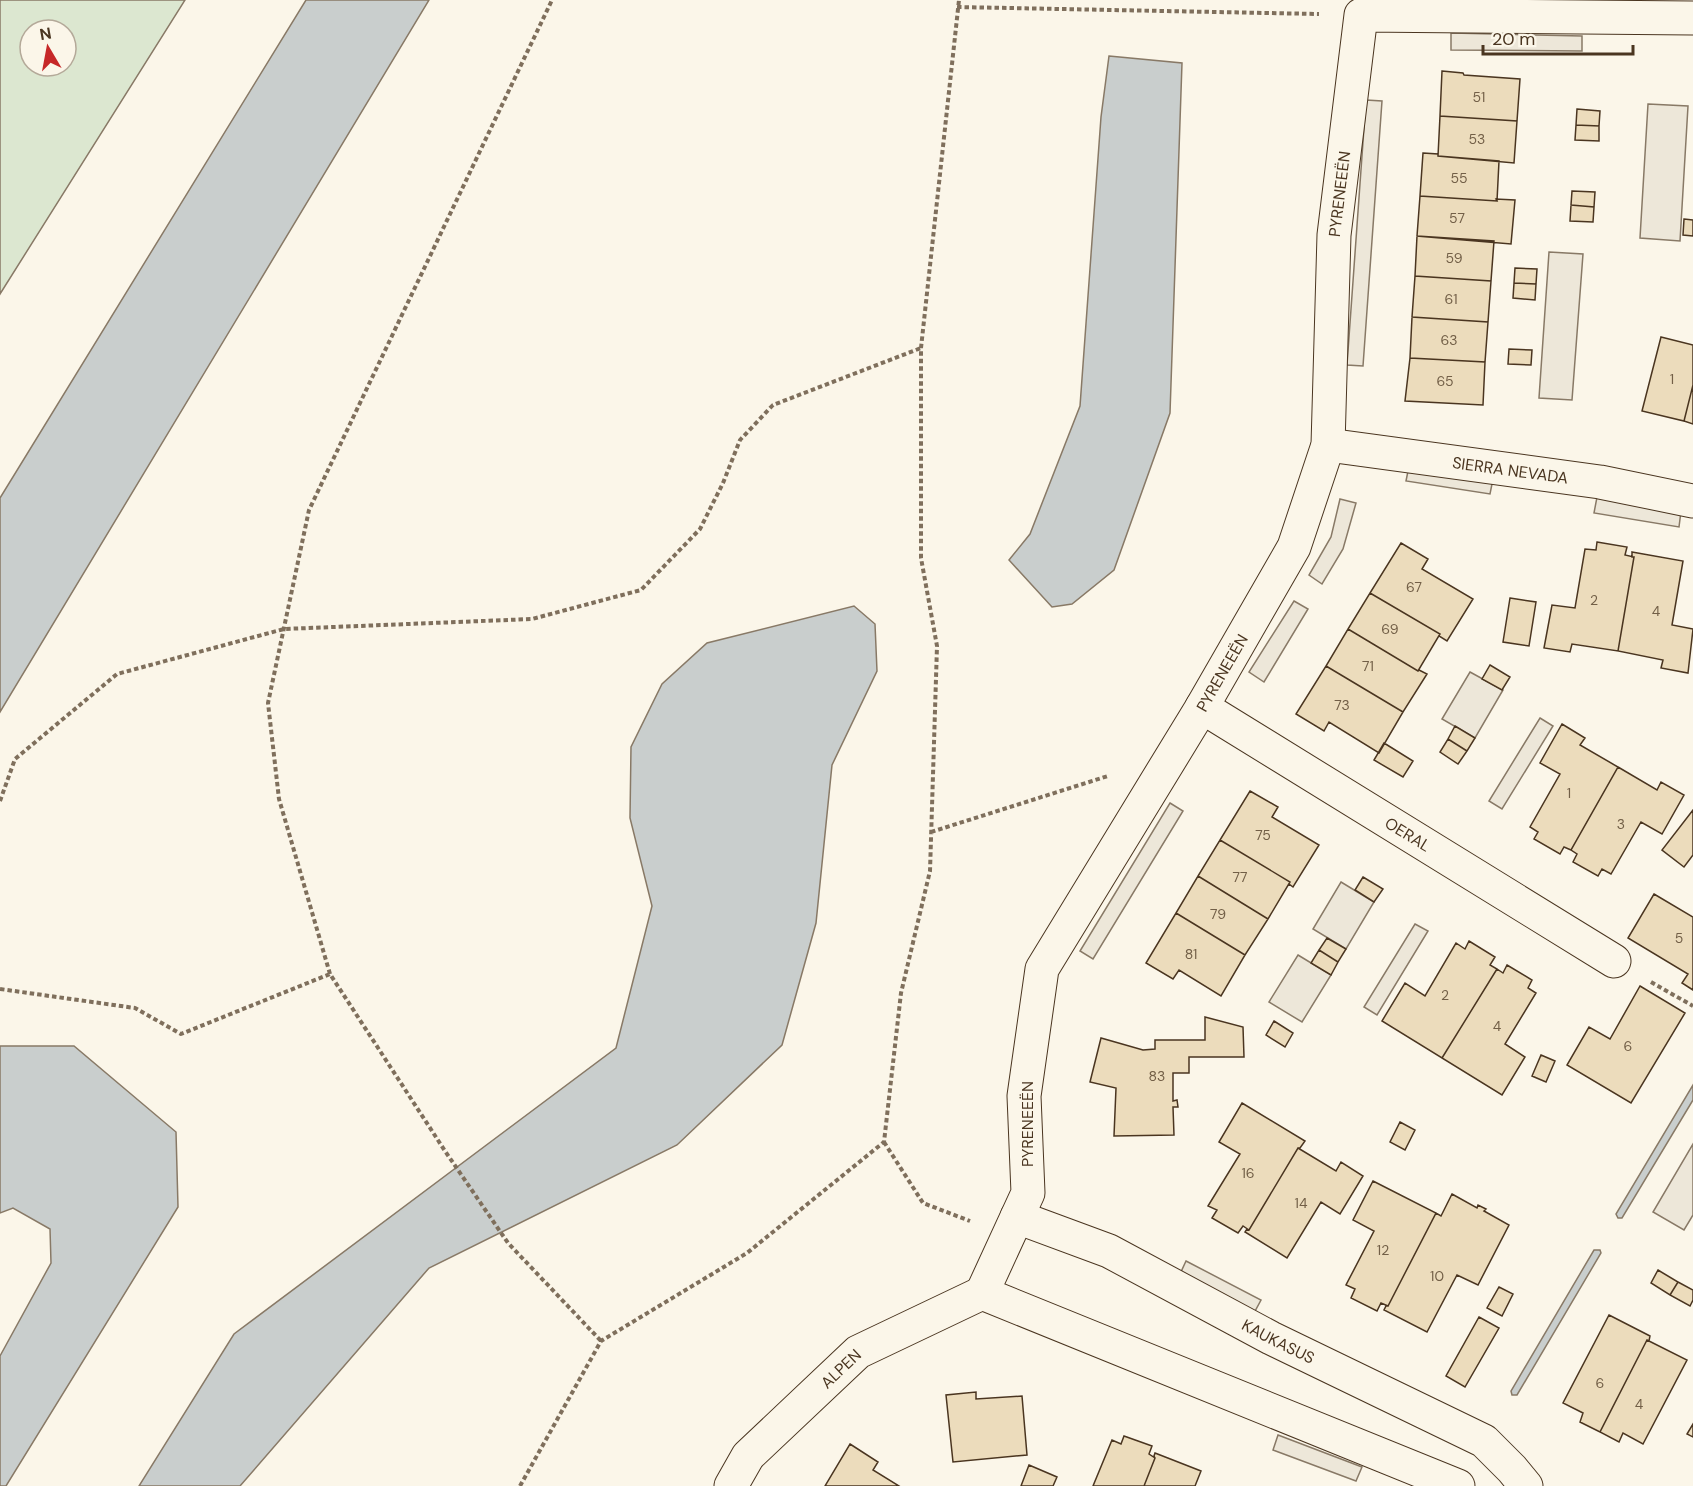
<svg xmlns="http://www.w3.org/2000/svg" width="1693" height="1486" font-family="'DM Sans',sans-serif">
<rect width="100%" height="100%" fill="#fbf6e9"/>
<path fill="#dce7d0" stroke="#887966" stroke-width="1.5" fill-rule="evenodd" d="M 0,0 L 185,0 L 0,294 ZM 30,30 L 66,30 L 66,66 L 30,66 Z"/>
<path fill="#ede7d9" stroke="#887966" stroke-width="1.5" d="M 1451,33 L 1582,36 L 1582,51 L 1451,50 Z
M 1366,100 L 1382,101 L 1363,366 L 1347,365 Z
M 1648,104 L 1688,106 L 1680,241 L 1640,238 Z
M 1549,252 L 1583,254 L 1572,400 L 1539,398 Z
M 1409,466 L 1493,479 L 1490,494 L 1406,481 Z
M 1597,497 L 1681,511 L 1679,527 L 1594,513 Z
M 1340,499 L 1356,503 L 1343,549 L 1322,584 L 1309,575 L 1331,537 Z
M 1294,601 L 1308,609 L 1264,682 L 1249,672 Z
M 1470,672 L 1503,690 L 1475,738 L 1442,719 Z
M 1540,718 L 1553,726 L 1502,809 L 1489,801 Z
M 1170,803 L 1183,811 L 1093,959 L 1080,951 Z
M 1341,882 L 1374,902 L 1346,949 L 1313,929 Z
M 1415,924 L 1428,931 L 1377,1015 L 1364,1007 Z
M 1298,955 L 1331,975 L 1302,1022 L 1269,1002 Z
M 1693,1144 L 1693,1215 L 1684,1230 L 1653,1212 Z
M 1186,1261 L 1261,1300 L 1254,1313 L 1180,1274 Z
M 1278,1435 L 1362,1467 L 1356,1481 L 1273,1450 Z"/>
<path fill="#c9cecd" stroke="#887966" stroke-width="1.5" d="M 306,0 L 429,0 L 0,712 L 0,498 Z
M 1109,56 L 1182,63 L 1170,413 L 1114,570 L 1072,604 L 1052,607 L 1009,560 L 1030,534 L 1080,406 L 1101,117 Z
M 854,606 L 875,624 L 877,671 L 832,765 L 816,923 L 782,1045 L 677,1145 L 429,1268 L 240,1486 L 139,1486 L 234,1334 L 616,1048 L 652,906 L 630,818 L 631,747 L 662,684 L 707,643 Z
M 0,1046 L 74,1046 L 176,1132 L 178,1207 L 6,1486 L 0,1486 L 0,1356 L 51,1263 L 50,1229 L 13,1208 L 0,1213 Z
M 1693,1085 L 1693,1100 L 1622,1218 L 1618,1218 L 1616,1214 Z
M 1594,1250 L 1600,1250 L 1601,1253 L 1517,1395 L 1512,1395 L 1511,1391 Z"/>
<path fill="#ecdcbc" stroke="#4a3520" stroke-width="1.5" d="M 1442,71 L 1463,73 L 1464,75 L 1520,79 L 1517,121 L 1440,116 Z
M 1577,109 L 1600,111 L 1599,126 L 1576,125 Z
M 1440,116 L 1517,121 L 1514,163 L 1438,156 Z
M 1576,125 L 1599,126 L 1599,141 L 1575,140 Z
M 1423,153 L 1438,154 L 1438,156 L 1499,161 L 1497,201 L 1420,196 Z
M 1572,191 L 1595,192 L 1594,207 L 1571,205 Z
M 1420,196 L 1497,201 L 1496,199 L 1515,200 L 1511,244 L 1417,236 Z
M 1571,205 L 1594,207 L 1593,222 L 1570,221 Z
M 1684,219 L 1693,220 L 1693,236 L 1683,235 Z
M 1417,236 L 1494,241 L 1491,281 L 1415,276 Z
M 1515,268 L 1537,269 L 1536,284 L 1514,283 Z
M 1415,276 L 1491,281 L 1488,322 L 1412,317 Z
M 1514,283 L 1536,284 L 1535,300 L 1513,298 Z
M 1412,317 L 1488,322 L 1485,362 L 1410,358 Z
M 1661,337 L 1693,345 L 1693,385 L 1684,421 L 1642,411 Z
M 1509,349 L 1532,350 L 1531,365 L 1508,364 Z
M 1410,358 L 1485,362 L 1483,405 L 1405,401 Z
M 1693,385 L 1693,424 L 1684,421 Z
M 1597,542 L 1627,547 L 1625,555 L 1634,557 L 1618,651 L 1572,644 L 1570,652 L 1544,648 L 1552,605 L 1575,608 L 1585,549 L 1596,550 Z
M 1401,543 L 1428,559 L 1422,569 L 1473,599 L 1447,641 L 1439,636 L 1440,634 L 1370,593 Z
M 1632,552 L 1683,561 L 1672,625 L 1693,629 L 1688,673 L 1661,668 L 1663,660 L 1618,651 L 1634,557 L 1632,557 Z
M 1370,593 L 1440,634 L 1418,671 L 1348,629 Z
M 1510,598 L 1536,602 L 1529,646 L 1503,642 Z
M 1348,629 L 1418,671 L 1419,670 L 1427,674 L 1403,712 L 1326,666 Z
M 1490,665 L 1510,677 L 1502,690 L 1482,679 Z
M 1326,666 L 1403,712 L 1379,753 L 1329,722 L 1324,731 L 1296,714 Z
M 1562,724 L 1585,738 L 1580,745 L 1618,767 L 1571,850 L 1564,847 L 1560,854 L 1534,839 L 1538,832 L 1530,827 L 1560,774 L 1540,763 Z
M 1455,726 L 1475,738 L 1467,751 L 1448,739 Z
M 1448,739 L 1467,751 L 1458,764 L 1440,752 Z
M 1384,743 L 1413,761 L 1403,777 L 1374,760 Z
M 1618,767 L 1657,790 L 1661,782 L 1684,795 L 1662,834 L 1641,822 L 1611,874 L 1602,869 L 1598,876 L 1573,862 L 1577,854 L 1571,850 Z
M 1250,791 L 1278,807 L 1272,817 L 1319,845 L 1293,887 L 1289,884 L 1290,882 L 1220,840 Z
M 1693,810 L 1693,855 L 1684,867 L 1662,850 Z
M 1220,840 L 1290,882 L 1268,919 L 1198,876 Z
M 1198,876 L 1268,919 L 1245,955 L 1176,913 Z
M 1363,877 L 1383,889 L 1374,902 L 1355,890 Z
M 1654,894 L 1693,917 L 1693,990 L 1682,983 L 1688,974 L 1628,938 Z
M 1176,913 L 1245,955 L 1221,996 L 1179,970 L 1173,979 L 1146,963 Z
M 1327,938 L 1346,949 L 1338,962 L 1319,950 Z
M 1469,941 L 1495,957 L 1490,965 L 1497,969 L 1442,1058 L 1382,1021 L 1405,983 L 1425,996 L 1456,943 L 1465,949 Z
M 1319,950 L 1338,962 L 1331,975 L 1311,963 Z
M 1507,965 L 1532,980 L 1528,988 L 1536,993 L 1505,1044 L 1525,1057 L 1502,1095 L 1442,1058 L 1497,969 L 1503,973 Z
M 1640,986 L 1685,1013 L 1631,1103 L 1567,1065 L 1589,1027 L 1610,1039 Z
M 1205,1017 L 1243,1027 L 1244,1057 L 1189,1057 L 1189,1073 L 1173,1073 L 1173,1101 L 1177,1100 L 1178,1107 L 1173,1107 L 1174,1135 L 1114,1136 L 1116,1088 L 1090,1082 L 1101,1038 L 1143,1050 L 1155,1049 L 1155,1040 L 1205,1040 Z
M 1274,1021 L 1293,1033 L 1285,1047 L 1266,1035 Z
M 1541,1055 L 1555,1061 L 1546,1082 L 1532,1076 Z
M 1242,1103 L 1305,1141 L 1300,1148 L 1298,1148 L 1249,1230 L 1243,1226 L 1238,1233 L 1212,1218 L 1217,1210 L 1208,1206 L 1240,1154 L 1219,1142 Z
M 1400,1122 L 1415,1130 L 1405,1150 L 1390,1142 Z
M 1298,1148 L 1336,1171 L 1341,1162 L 1363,1176 L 1340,1214 L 1321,1202 L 1287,1258 L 1245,1232 L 1247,1229 L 1249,1230 Z
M 1373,1181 L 1436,1213 L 1388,1306 L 1381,1303 L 1377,1311 L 1351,1298 L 1355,1289 L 1346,1285 L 1374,1231 L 1353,1220 Z
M 1452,1194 L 1477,1208 L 1478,1205 L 1486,1209 L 1484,1211 L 1509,1225 L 1478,1285 L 1457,1275 L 1427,1332 L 1384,1310 L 1386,1306 L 1388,1306 L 1436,1213 L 1441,1216 Z
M 1658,1270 L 1678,1282 L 1670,1295 L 1651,1283 Z
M 1678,1282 L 1693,1290 L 1693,1300 L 1690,1306 L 1670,1295 Z
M 1499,1287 L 1513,1294 L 1502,1316 L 1487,1308 Z
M 1609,1315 L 1650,1336 L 1649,1341 L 1647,1340 L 1600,1432 L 1580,1422 L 1583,1413 L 1563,1403 Z
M 1479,1317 L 1499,1328 L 1465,1387 L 1446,1376 Z
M 1647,1340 L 1687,1360 L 1643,1444 L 1623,1433 L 1619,1442 L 1600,1432 Z
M 976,1392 L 976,1399 L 1022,1396 L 1027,1455 L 953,1462 L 946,1395 Z
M 1693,1424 L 1693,1437 L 1687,1434 Z
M 1124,1436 L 1152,1446 L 1149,1454 L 1155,1458 L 1144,1486 L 1093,1486 L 1112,1440 L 1121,1444 Z
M 850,1444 L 878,1462 L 873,1470 L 899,1486 L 825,1486 Z
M 1155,1453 L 1201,1471 L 1195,1486 L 1144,1486 L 1155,1458 L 1154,1456 Z
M 1029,1465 L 1057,1477 L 1053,1486 L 1021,1486 Z"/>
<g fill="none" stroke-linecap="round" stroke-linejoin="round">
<defs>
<g id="minor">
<path id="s1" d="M 1328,445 L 1600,482 L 1693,501"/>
<path id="s2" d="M 1202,707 L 1614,961"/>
<path id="s3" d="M 1017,1217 L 1109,1251 L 1271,1338 L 1484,1441 L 1512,1469 L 1526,1486"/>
<path id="s4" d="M 982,1293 L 1028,1193 L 1024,1096 L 1042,969 L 1202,707 L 1294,547 L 1328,445 L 1334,235 L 1361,15 L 1693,18"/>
<path d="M 982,1293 L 1458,1486"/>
<path id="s5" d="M 731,1486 L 748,1456 L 858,1352 L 982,1293"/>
</g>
</defs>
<use href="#minor" stroke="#4a3520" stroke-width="35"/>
<path stroke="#7f6f5c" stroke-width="4" stroke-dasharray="4.5 3" stroke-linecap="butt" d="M 957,7 L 1319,14
M 0,801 L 15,759 L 117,674 L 284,629 L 532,619 L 641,590 L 700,529 L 723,483 L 740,440 L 773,405 L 921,348
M 931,832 L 1108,776
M 330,974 L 279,799 L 268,703 L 309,510 L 552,0
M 1651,982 L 1693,1006
M 0,989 L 135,1008 L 181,1034 L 330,974 L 445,1151 L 508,1243 L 601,1341
M 884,1142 L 923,1203 L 970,1221
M 520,1486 L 601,1341 L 747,1253 L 884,1142 L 901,993 L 930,871 L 937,646 L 921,558 L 921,348 L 959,0"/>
<use href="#minor" stroke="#fbf6e9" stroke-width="33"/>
</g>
<g text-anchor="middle" stroke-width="4.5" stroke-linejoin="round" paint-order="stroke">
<g font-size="14" fill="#725f47">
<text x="1479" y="102">51</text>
<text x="1477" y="144">53</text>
<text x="1459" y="183">55</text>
<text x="1457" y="223">57</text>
<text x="1454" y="263">59</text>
<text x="1451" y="304">61</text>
<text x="1449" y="345">63</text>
<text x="1672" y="384">1</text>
<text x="1445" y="386">65</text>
<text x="1414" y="592">67</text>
<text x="1594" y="605">2</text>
<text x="1656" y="616">4</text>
<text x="1390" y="634">69</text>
<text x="1368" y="671">71</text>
<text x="1342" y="710">73</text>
<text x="1569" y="798">1</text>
<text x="1621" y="829">3</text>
<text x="1263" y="840">75</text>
<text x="1240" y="882">77</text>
<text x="1218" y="919">79</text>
<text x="1679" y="943">5</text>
<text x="1191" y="959">81</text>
<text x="1445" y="1000">2</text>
<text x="1497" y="1031">4</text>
<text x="1628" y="1051">6</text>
<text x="1157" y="1081">83</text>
<text x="1248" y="1178">16</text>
<text x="1301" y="1208">14</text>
<text x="1383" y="1255">12</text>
<text x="1437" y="1281">10</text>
<text x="1600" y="1388">6</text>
<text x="1639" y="1409">4</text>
</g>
<g font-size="16" fill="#4a3520" stroke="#fbf6e9">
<text dy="6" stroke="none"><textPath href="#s4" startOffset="1186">PYRENEEËN</textPath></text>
<text dy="6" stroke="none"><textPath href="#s1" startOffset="184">SIERRA NEVADA</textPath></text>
<text dy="6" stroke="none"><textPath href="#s4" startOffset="682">PYRENEEËN</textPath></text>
<text dy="6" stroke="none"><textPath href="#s2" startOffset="242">OERAL</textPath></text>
<text transform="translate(1027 1124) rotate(-90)" y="6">PYRENEEËN</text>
<text dy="6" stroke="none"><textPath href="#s3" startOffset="290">KAUKASUS</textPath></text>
<text dy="6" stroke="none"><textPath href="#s5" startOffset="162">ALPEN</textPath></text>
</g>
</g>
<g transform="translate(48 48) rotate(350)"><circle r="28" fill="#fbf6e9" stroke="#b4a999" stroke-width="1.5"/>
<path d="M0-4.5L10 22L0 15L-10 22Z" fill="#c62828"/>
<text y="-9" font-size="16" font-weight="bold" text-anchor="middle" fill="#4a3520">N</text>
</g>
<path d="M1483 45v9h150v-9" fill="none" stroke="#4a3520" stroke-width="3"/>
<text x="1492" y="45" font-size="18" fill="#4a3520" stroke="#fbf6e9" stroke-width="4.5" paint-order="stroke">20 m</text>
</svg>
